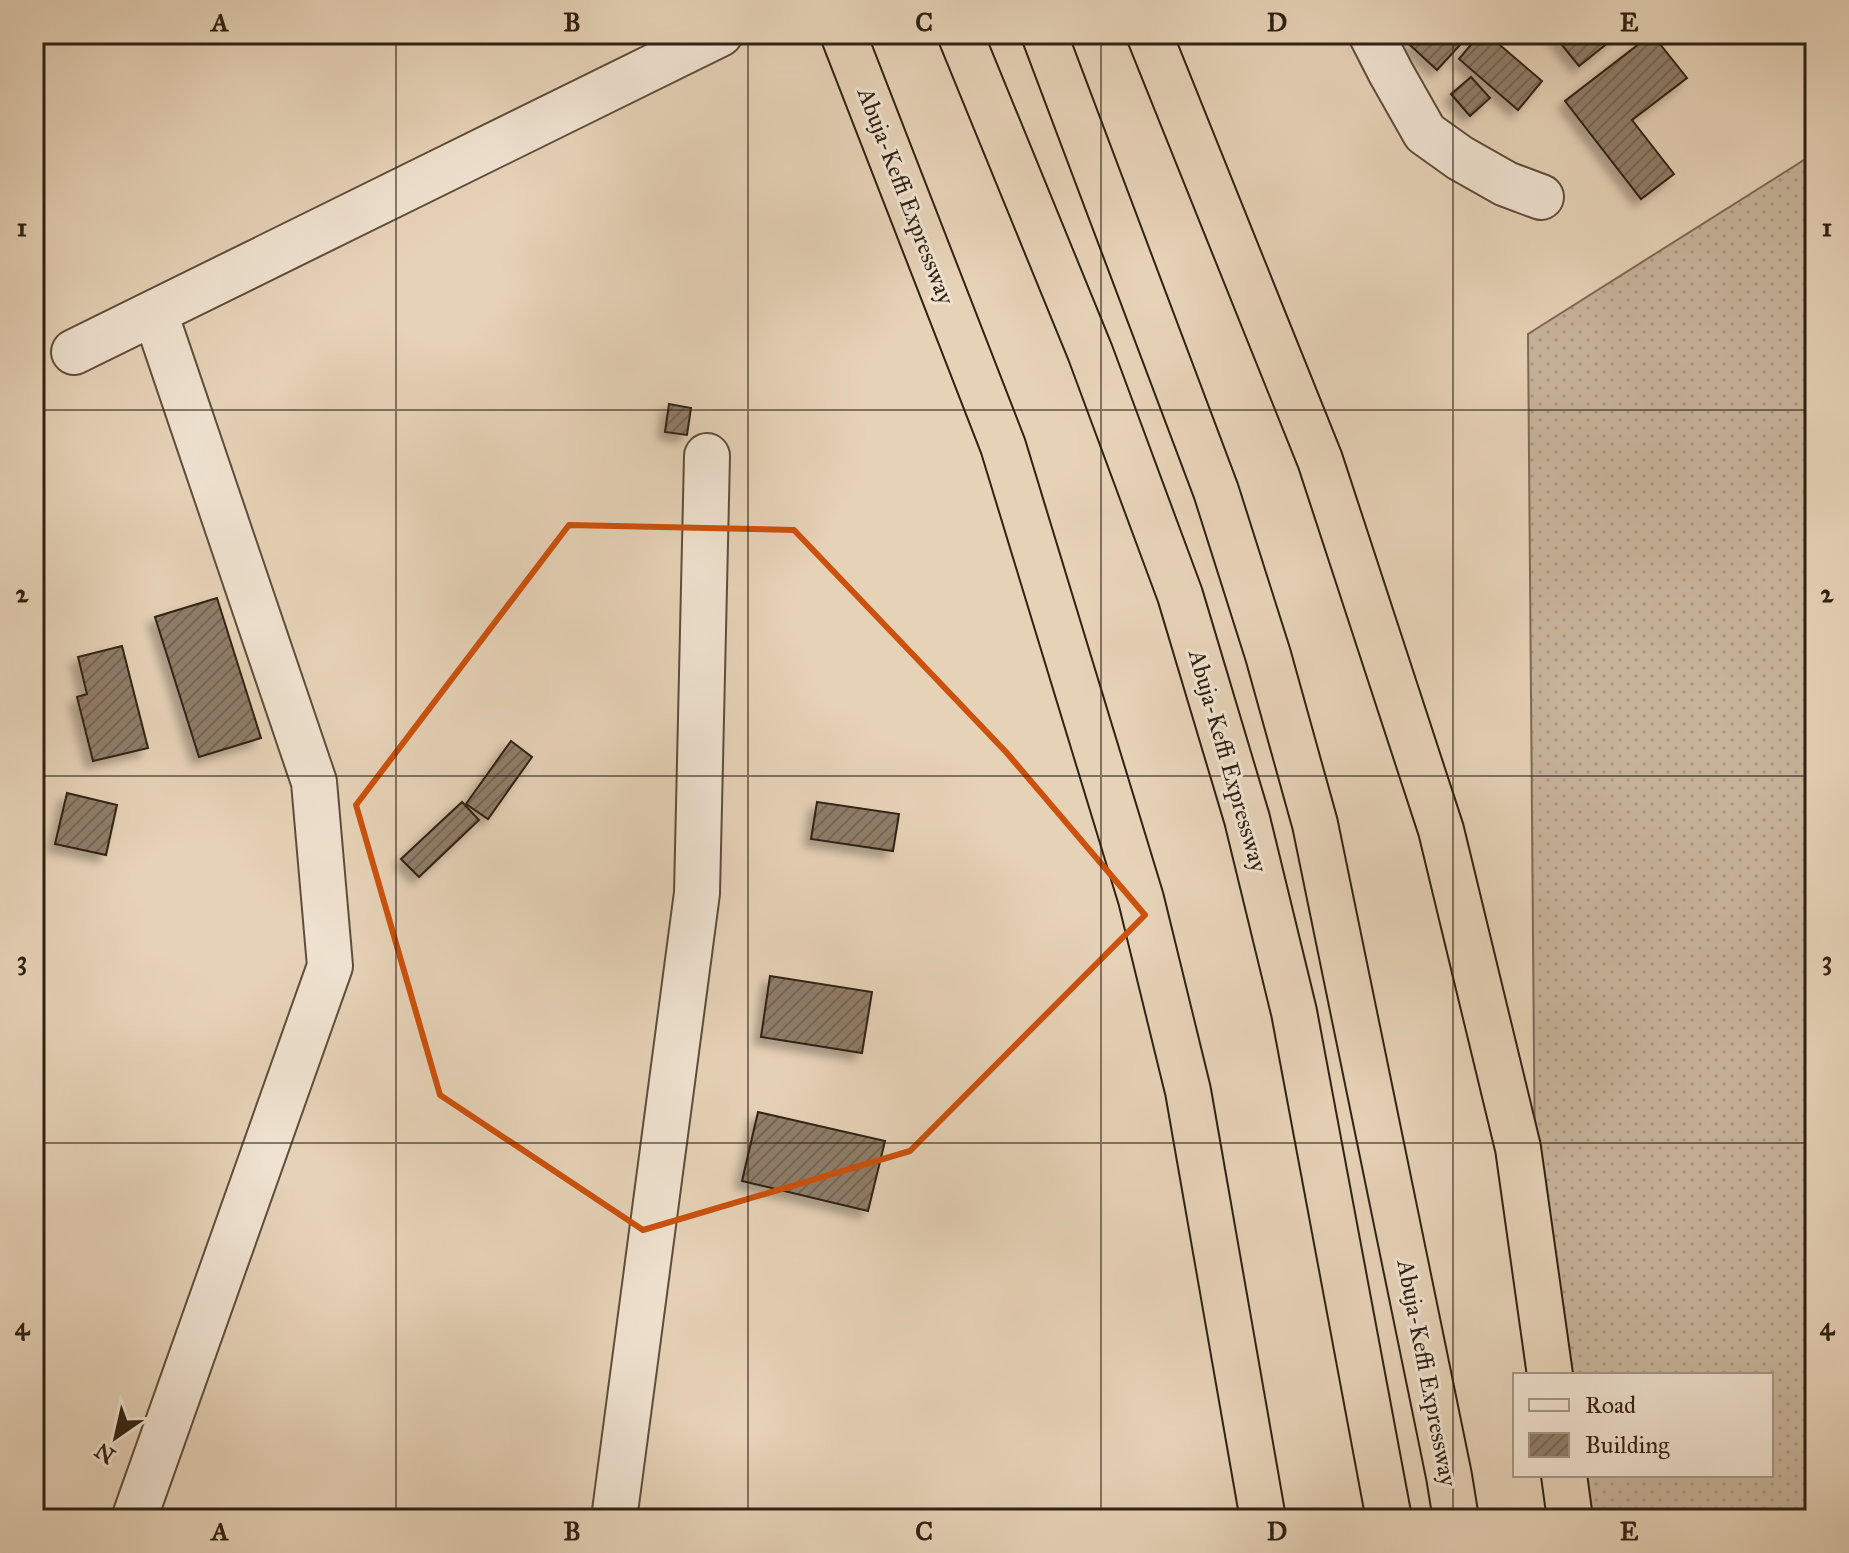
<svg xmlns="http://www.w3.org/2000/svg" width="1849" height="1553" font-family="'IM FELL Great Primer',serif">
<defs>
<pattern id="grass-dots" width="8" height="8" patternUnits="userSpaceOnUse" patternTransform="scale(2)"><rect width="8" height="8" fill="#c7b49b"/><path d="M2 2h.1M6 6h.1" fill="none" stroke="#ab9a85" stroke-width="1.8" stroke-linecap="round"/></pattern>
<pattern id="building-hatch" width="6" height="6" patternUnits="userSpaceOnUse" patternTransform="scale(2)"><rect width="6" height="6" fill="#8f7d68"/><path d="M-1 1l2-2M0 6l6-6M5 7l2-2" fill="none" stroke="#756654"/></pattern>
<filter id="shadow"><feDropShadow dx="-7" dy="7" stdDeviation="4" flood-color="#0004"/></filter>
</defs>
<rect width="100%" height="100%" fill="#e6d2b7"/>
<filter id="stains"><feTurbulence type="fractalNoise" baseFrequency=".0025" numOctaves="4"/><feColorMatrix values="0 0 0 0 .2 0 0 0 0 .09 0 0 0 0 .02 0 0 0 .5 -.17"/></filter>
<radialGradient id="worn" r=".72"><stop offset=".6" stop-color="#630" stop-opacity="0"/><stop offset="1" stop-color="#630" stop-opacity=".3"/></radialGradient>
<path fill="url(#grass-dots)" stroke="#7c6a57" stroke-width="2" d="M 1815,153 L 1815,1519 L 1578,1519 L 1573,1475 L 1771,1475 L 1771,1375 L 1560,1375 L 1535,1176 L 1528,334 Z"/>
<path fill="url(#building-hatch)" stroke="#302113" stroke-width="2" filter="url(#shadow)" d="M 1420,34 L 1470,34 L 1437,70 L 1410,45 Z
M 1480,34 L 1487,34 L 1542,81 L 1518,110 L 1459,59 Z
M 1553,34 L 1619,34 L 1579,66 Z
M 1652,34 L 1687,78 L 1632,120 L 1674,174 L 1641,199 L 1565,101 Z
M 1471,77 L 1490,98 L 1470,116 L 1451,94 Z
M 669,404 L 691,408 L 687,435 L 665,432 Z
M 34,479 L 43,481 L 34,524 Z
M 217,598 L 261,738 L 199,757 L 155,617 Z
M 122,646 L 148,748 L 93,761 L 77,697 L 87,694 L 78,657 Z
M 511,741 L 532,757 L 488,819 L 466,804 Z
M 67,793 L 117,805 L 106,855 L 55,844 Z
M 462,802 L 479,820 L 419,877 L 401,859 Z
M 817,802 L 899,814 L 893,851 L 811,839 Z
M 770,976 L 872,992 L 862,1053 L 761,1037 Z
M 758,1112 L 885,1141 L 868,1211 L 742,1181 Z"/>
<g fill="none" stroke-linecap="round" stroke-linejoin="round">
<defs>
<path id="minor" d="M 1371,34 L 1391,73 L 1425,133 L 1460,158 L 1506,184 L 1541,197
M 74,352 L 720,34
M 134,1519 L 330,966 L 314,782 L 155,313
M 614,1519 L 697,893 L 707,456"/>
<path id="highway" d="M 843,34 L 1003,446 L 1141,899 L 1188,1091 L 1263,1519
M 960,34 L 1090,352 L 1180,595 L 1247,819 L 1294,1012 L 1389,1519
M 1044,34 L 1216,491 L 1268,655 L 1315,824 L 1449,1476 L 1456,1519
M 1149,34 L 1320,460 L 1441,830 L 1518,1148 L 1550,1375
M 1564,1475 L 1570,1519"/>
</defs>
<use href="#minor" stroke="#5e4d3c" stroke-width="48"/>
<use href="#highway" stroke="#302113" stroke-width="48"/>
<use href="#minor" stroke="#efe2d0" stroke-width="44"/>
<use href="#highway" stroke="#e6d2b7" stroke-width="44"/>
</g>
<path fill="none" stroke="#cc510d" stroke-width="6" stroke-linejoin="round" d="M 569,525 L 794,530 L 1006,752 L 1145,915 L 910,1151 L 643,1230 L 440,1095 L 356,805 Z"/>
<path fill="none" stroke="#302113" stroke-width="2" stroke-opacity="0.55" d="M 396,34 L 396,1519M 748,34 L 748,1519M 1101,34 L 1101,1519M 1453,34 L 1453,1519M 34,410 L 1815,410M 34,776 L 1815,776M 34,1143 L 1815,1143"/>
<g text-anchor="middle" stroke-width="6" stroke-linejoin="round" paint-order="stroke">
<g font-size="24" fill="#302113" stroke="#efe2d0">
<text transform="translate(906 196) rotate(69)" y="8">Abuja-Keffi Expressway</text>
<text transform="translate(1228 761) rotate(74)" y="8">Abuja-Keffi Expressway</text>
<text transform="translate(1427 1373) rotate(79)" y="8">Abuja-Keffi Expressway</text>
</g>
</g>
<rect width="1849" height="1553" fill="none" stroke="#e6d2b7" stroke-width="88"/>
<rect x="1513" y="1373" width="260" height="104" fill="#efe2d0" stroke="#a39584" stroke-width="2"/>
<rect x="1529" y="1399" width="40" height="12" fill="#efe2d0" stroke="#a39584" stroke-width="2"/>
<text x="1585" y="1413" font-size="24" fill="#302113">Road</text>
<rect x="1529" y="1433" width="40" height="24" fill="url(#building-hatch)" stroke="#a39584" stroke-width="2"/>
<text x="1585" y="1453" font-size="24" fill="#302113">Building</text>
<g transform="translate(116 1437) rotate(214)" stroke="#efe2d0" stroke-width="6" paint-order="stroke">
<path d="M0-6L14 30L0 20L-14 30Z" fill="#302113"/>
<text y="-12" font-size="22" font-weight="bold" text-anchor="middle" fill="#302113">N</text>
</g>
<rect x="44" y="44" width="1761" height="1465" fill="none" stroke="#302113" stroke-width="3"/>
<g font-size="26" text-anchor="middle" font-weight="bold" fill="#302113">
<text x="220" y="31">A</text>
<text x="572" y="31">B</text>
<text x="924" y="31">C</text>
<text x="1277" y="31">D</text>
<text x="1629" y="31">E</text>
<text x="22" y="236">1</text>
<text x="1827" y="236">1</text>
<text x="22" y="602">2</text>
<text x="1827" y="602">2</text>
<text x="22" y="969">3</text>
<text x="1827" y="969">3</text>
<text x="22" y="1335">4</text>
<text x="1827" y="1335">4</text>
<text x="220" y="1540">A</text>
<text x="572" y="1540">B</text>
<text x="924" y="1540">C</text>
<text x="1277" y="1540">D</text>
<text x="1629" y="1540">E</text>
</g>
<rect width="100%" height="100%" filter="url(#stains)"/>
<rect width="100%" height="100%" fill="url(#worn)"/>
</svg>
